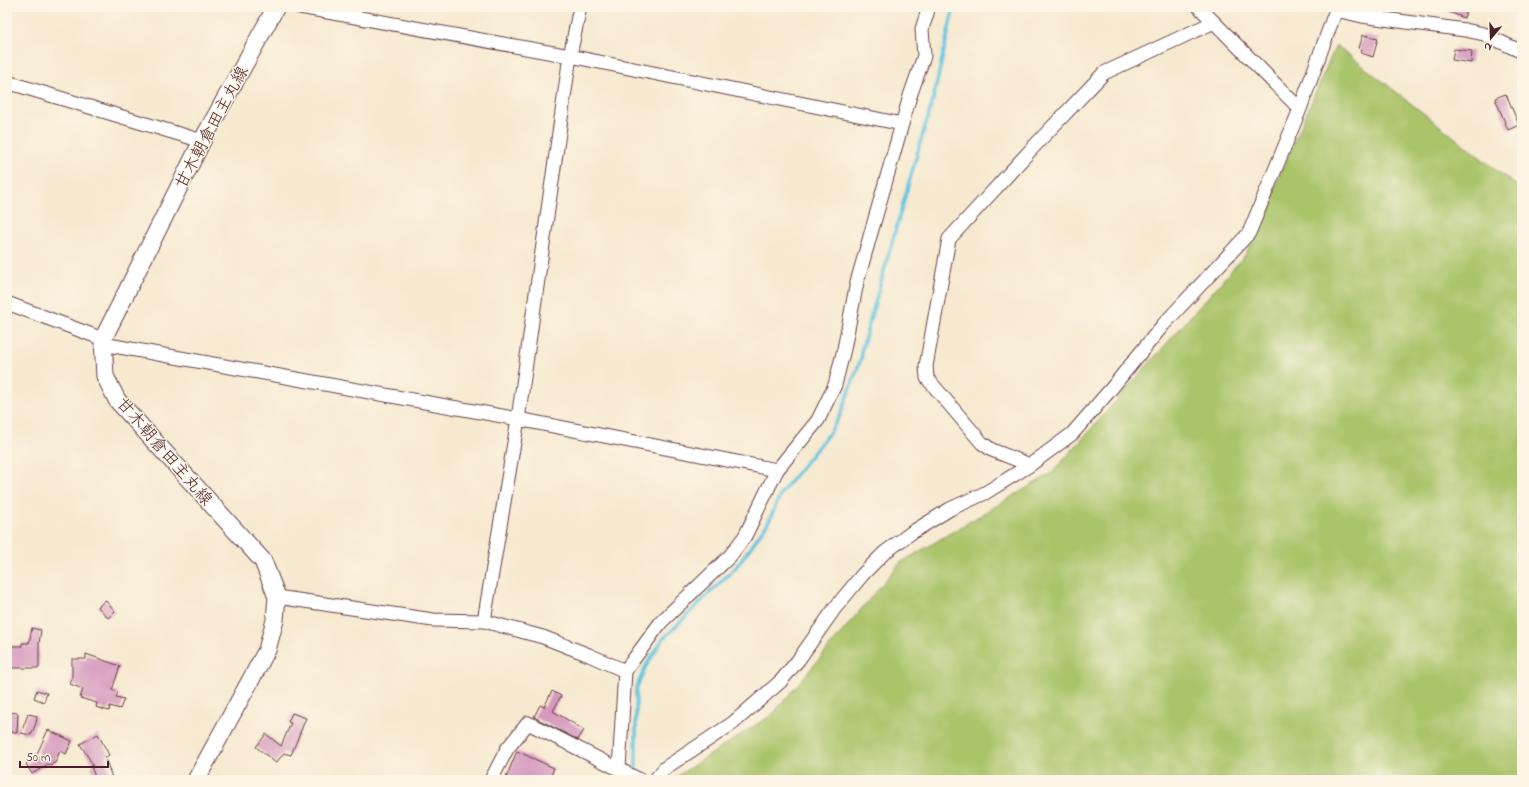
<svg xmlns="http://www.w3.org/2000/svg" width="1529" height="787" font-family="'Indie Flower','Klee One',sans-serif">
<rect width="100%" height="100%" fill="#fcf5e5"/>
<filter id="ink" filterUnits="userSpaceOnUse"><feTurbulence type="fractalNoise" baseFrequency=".025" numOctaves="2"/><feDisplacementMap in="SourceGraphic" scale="8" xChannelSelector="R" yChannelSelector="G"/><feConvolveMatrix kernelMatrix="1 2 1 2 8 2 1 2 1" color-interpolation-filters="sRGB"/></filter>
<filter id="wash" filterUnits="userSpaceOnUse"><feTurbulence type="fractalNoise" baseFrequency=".012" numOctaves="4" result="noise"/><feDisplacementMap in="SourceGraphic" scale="16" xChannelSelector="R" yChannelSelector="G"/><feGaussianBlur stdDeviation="0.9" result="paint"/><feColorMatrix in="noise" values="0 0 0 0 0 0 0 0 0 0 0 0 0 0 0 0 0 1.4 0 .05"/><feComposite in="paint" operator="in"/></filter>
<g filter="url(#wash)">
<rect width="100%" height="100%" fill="#f6e9d0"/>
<path fill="#aac46a" stroke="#7a724a" d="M 1336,45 L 1522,190 L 1522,780 L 671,780 L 773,714 L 900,563 L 1052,473 L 1246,254 Z"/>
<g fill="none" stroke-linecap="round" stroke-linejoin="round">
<path stroke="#61c4df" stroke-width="3.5" d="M 636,775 L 636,689 L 646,666 L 663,639 L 736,567 L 750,548 L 769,521 L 781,493 L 830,432 L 840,416 L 862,356 L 861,352 L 925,126 L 932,104 L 952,15 L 956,7"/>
</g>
<g id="blocks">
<path fill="#d599bd" d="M 1437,7 L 1468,7 L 1464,18 Z
M 1363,35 L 1378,38 L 1373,57 L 1361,53 L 1362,49 L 1359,48 Z
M 1454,49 L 1472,51 L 1471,63 L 1452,60 Z
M 1506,94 L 1519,125 L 1508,130 L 1495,98 Z
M 105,600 L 115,611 L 108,618 L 98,607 Z
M 32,628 L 41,630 L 39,644 L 39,668 L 7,668 L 7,646 L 22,646 L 22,643 L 29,643 Z
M 86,654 L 120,666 L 112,690 L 118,692 L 116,697 L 124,699 L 120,709 L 110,706 L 109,711 L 96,707 L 97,703 L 80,698 L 83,689 L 70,684 L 72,678 L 72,659 L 86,659 Z
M 37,690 L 47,693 L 44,702 L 34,698 Z
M 552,691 L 561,696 L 553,711 L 584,730 L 578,740 L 534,717 L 540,705 L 544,707 Z
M 7,712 L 18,713 L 17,733 L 7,731 Z
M 292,713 L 306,718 L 291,755 L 284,753 L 276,763 L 256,747 L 266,734 L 281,746 L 291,723 L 288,722 Z
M 28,714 L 37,716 L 36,723 L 31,735 L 21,733 Z
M 48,730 L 72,741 L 66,754 L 60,751 L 55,763 L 53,763 L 51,766 L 48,764 L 32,774 L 26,764 L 35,758 Z
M 98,734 L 109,755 L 105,758 L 113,780 L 96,780 L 91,766 L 93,765 L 80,744 Z
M 517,751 L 554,768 L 549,780 L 505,780 Z"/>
</g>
</g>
<g filter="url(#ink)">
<use href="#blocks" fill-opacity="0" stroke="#643d44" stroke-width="1"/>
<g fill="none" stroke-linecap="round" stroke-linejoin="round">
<defs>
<path id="minor" d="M 300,7 L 570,56 L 902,124
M 1199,7 L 1300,109
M 1336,10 L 1362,16 L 1465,30 L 1484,34 L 1522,52
M 7,82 L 202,141
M 7,303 L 103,339
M 103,344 L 518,419 L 777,470
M 1030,465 L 992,450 L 982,443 L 927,378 L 926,366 L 949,239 L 1039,141 L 1104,73 L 1214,22
M 277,597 L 433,620 L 484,621 L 543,637 L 589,655 L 625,671
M 484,621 L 518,419 L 570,56 L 580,7
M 619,769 L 625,671 L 661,622 L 730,556 L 745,536 L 777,470 L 818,420 L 835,385 L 844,349 L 857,282 L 910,96 L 924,56 L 922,29 L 929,7
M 491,780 L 507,749 L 528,723 L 640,780
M 655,780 L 665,768 L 733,723 L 781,681 L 799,659 L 835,608 L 863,574 L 884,553 L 911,533 L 950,509 L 985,493 L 1030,465 L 1072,434 L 1111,389 L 1163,325 L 1249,233 L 1300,109 L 1337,7"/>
<path id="major" d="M 196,780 L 267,650 L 275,620 L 277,597 L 263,561 L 117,400 L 105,376 L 103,339 L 202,141 L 276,7"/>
</defs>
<use href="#minor" stroke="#643d44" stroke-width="15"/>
<use href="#major" stroke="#643d44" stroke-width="19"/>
<use href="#minor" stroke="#fff" stroke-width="13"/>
<use href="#major" stroke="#fff" stroke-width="17"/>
</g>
</g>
<g text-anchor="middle" stroke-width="3" stroke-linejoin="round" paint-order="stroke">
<g font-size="17" fill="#4a1f2b" stroke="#fcf5e5">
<text transform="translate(211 127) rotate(-62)" y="6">甘木朝倉田主丸線</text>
<text transform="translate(165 451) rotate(49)" y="6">甘木朝倉田主丸線</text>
</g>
</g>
<rect width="1529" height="787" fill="none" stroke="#fcf5e5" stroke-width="24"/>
<g transform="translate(1491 38) rotate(199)" stroke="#fcf5e5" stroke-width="3" paint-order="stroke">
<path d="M0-3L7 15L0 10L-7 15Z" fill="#4a1f2b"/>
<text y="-6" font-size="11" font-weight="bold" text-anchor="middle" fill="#4a1f2b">N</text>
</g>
<path d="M20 761v6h88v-6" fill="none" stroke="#4a1f2b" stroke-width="2"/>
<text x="26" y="761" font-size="12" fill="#4a1f2b" stroke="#fcf5e5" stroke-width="3" paint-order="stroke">50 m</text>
</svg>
